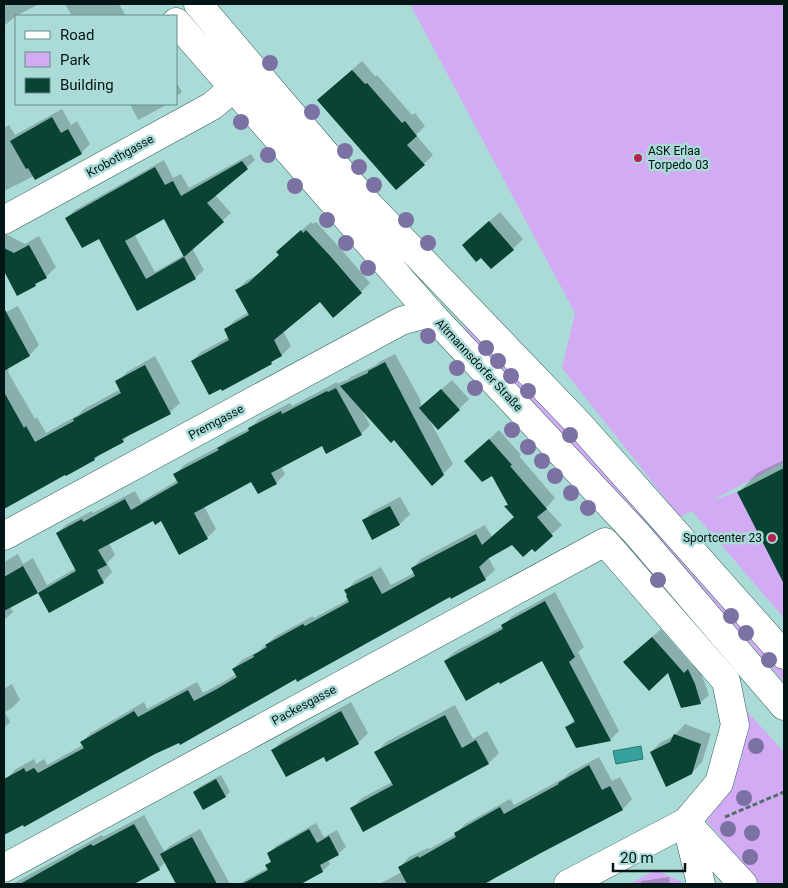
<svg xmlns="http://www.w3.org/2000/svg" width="788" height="888" font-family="Roboto,sans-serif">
<rect width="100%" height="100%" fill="#aadbd7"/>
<path fill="#d3abf4" d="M 410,4 L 784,4 L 784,462 L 711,501 L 737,492 L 784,584 L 784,618 L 692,511 L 680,517 L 562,368 L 575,313 Z
M 465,326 L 472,326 L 636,502 L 784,671 L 784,682 L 655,535 L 464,333 Z
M 743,707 L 784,752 L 784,884 L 760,884 L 706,820 L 727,791 L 742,758 Z
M 656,870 L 686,884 L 629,884 Z"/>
<path fill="#37a29b" stroke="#277872" d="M 641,746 L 643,759 L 616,764 L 613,751 Z"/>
<path fill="#0003" fill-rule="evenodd" d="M 4,4 L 39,4 L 16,16 L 4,26 Z
M 65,4 L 119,4 L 126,16 L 72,16 Z
M 362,61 L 375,76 L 377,75 L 412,115 L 415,113 L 425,126 L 416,135 L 433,155 L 424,164 L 328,91 Z
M 176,82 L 182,92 L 176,97 Z
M 130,104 L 168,104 L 138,120 Z
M 62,109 L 71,125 L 77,121 L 90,144 L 81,153 L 34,176 L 4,191 L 4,128 L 9,125 L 15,135 Z
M 251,154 L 255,160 L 215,195 L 231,213 L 192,248 L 204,270 L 195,278 L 137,309 L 99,237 L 67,218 L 75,210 L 164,160 L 173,178 L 181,174 L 189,188 ZM 165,218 L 184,255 L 155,272 L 134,234 Z
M 500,212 L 523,239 L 513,249 L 473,235 Z
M 311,222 L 313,224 L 316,222 L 340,248 L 370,283 L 361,292 L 320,300 L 283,331 L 291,346 L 282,355 L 276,358 L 271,363 L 192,361 L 201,352 L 229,337 L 225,330 L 234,321 L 249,312 L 237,290 L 246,281 L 258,274 L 280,255 L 287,243 Z
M 4,233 L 25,244 L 39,236 L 56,267 L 46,277 L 40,280 L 35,285 L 18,294 L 4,267 Z
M 18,306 L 39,345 L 30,355 L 7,367 L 9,371 L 8,372 L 35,419 L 37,417 L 46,433 L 78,415 L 84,409 L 121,389 L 117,382 L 127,372 L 155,356 L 180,403 L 170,412 L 131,433 L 123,441 L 101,453 L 95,459 L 65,473 L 4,508 L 4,313 Z
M 395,354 L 421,401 L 420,402 L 422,407 L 452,380 L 469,399 L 459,409 L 429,419 L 453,464 L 443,474 L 394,438 L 364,411 L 363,412 L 370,425 L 361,434 L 322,445 L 281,466 L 285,474 L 276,483 L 251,480 L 204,506 L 216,529 L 207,538 L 162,520 L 153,520 L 109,543 L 115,555 L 107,563 L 112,572 L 103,582 L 49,611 L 38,591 L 10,606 L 13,612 L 4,620 L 4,562 L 18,554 L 23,564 L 33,558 L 47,585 L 76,568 L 57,533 L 67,524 L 92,511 L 93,513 L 135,491 L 141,502 L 178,480 L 175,475 L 184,465 L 222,445 L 228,439 L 250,428 L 259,419 L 290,403 L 292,406 L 337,382 L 337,384 L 346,380 L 346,381 L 351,377 L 376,365 L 379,362 Z
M 499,430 L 521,455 L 519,456 L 555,498 L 546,508 L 562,525 L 535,550 L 532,547 L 512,543 L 488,557 L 495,570 L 485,579 L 451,597 L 450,595 L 180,741 L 154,753 L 4,834 L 4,784 L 7,782 L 7,778 L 16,769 L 34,759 L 36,764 L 44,759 L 47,765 L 83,745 L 82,742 L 91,733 L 144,702 L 147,709 L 197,682 L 203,693 L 227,680 L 236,674 L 233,669 L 243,659 L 258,652 L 276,636 L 313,616 L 314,618 L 349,599 L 348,595 L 346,591 L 355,581 L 381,567 L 391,585 L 414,573 L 412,569 L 421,559 L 485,525 L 492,537 L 515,517 L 506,507 L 509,504 L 492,475 L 465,461 Z
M 784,460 L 784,581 L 738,493 L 757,473 Z
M 400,497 L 410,514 L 400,524 L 363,521 L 373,511 Z
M 555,592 L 584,647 L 578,652 L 619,731 L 610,740 L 566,728 L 575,719 L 543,659 L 500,681 L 445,661 L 454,652 L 503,626 L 512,616 Z
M 661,629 L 693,666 L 697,662 L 709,695 L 700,703 L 669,671 L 633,654 Z
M 12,684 L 20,700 L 12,708 L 5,712 L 10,722 L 4,728 L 4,689 Z
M 351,702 L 368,733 L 358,743 L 324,755 L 273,750 L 283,740 Z
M 455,705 L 473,739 L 487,731 L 499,753 L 489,763 L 363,830 L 352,808 L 362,798 L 392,782 L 376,752 L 386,742 Z
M 685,724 L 711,734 L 702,762 L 692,773 L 651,752 L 661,742 L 674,736 Z
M 599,757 L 612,781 L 620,777 L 632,799 L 623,809 L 538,852 L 496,876 L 490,882 L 486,884 L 379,884 L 402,872 L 400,867 L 409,857 L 428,848 L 429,849 L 456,834 L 456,833 L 465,824 L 510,799 L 514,805 L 564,778 L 569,773 Z
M 221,775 L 230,792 L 226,796 L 194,792 L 199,787 Z
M 144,815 L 164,851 L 170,846 L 200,829 L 230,884 L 177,884 L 165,862 L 159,869 L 133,883 L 134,884 L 12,884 L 102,835 L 103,837 Z
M 316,823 L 324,837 L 337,830 L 346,847 L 338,854 L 328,860 L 330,864 L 323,871 L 298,884 L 240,884 L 244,881 L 268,868 L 266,866 L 272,860 L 269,853 L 276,846 Z
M 669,877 L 670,884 L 635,884 L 639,884 L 642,881 Z"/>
<path fill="#084333" d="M 352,70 L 365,84 L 367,83 L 402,123 L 405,121 L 417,136 L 407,145 L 425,165 L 396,190 L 317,100 Z
M 52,117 L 61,133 L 68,129 L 82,154 L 35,180 L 28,168 L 26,169 L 10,141 Z
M 242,161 L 248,169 L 207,203 L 224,222 L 184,257 L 164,219 L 125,241 L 146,279 L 184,257 L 196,279 L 137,311 L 99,239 L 82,248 L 65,218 L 155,167 L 165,185 L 173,181 L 181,196 Z
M 489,221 L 514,250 L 491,269 L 481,258 L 476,262 L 462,245 Z
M 301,230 L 303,233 L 306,230 L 332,258 L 362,293 L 333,318 L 320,302 L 274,340 L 282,356 L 271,362 L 272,364 L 222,391 L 221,389 L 209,395 L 191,361 L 229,340 L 224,329 L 249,315 L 235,290 L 248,283 L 279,255 L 276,252 Z
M 29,245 L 47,278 L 35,284 L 36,286 L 17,296 L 4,271 L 4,248 L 14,253 Z
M 4,308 L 30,356 L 4,371 Z
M 385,362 L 444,475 L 432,486 L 394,440 L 391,443 L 340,386 L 368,373 L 368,371 Z
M 145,365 L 171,414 L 122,439 L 124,442 L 94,458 L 95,460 L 66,476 L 65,475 L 4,509 L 4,392 L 24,428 L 26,426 L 35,442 L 74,421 L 73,419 L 121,393 L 115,381 Z
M 336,388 L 362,435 L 326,454 L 322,446 L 271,473 L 277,484 L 258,494 L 251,482 L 194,513 L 208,539 L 179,555 L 161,521 L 155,525 L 153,521 L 98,550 L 107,565 L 97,570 L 104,583 L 49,613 L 38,593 L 4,611 L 4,577 L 23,566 L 38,593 L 76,571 L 56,533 L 82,519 L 83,522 L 125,499 L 131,510 L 178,483 L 173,474 L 219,450 L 217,448 L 249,431 L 248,428 L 281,411 L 282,414 L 327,391 L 328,392 Z
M 441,389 L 460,410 L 438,430 L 419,408 Z
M 489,439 L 512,465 L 510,466 L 547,509 L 537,517 L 553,536 L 535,552 L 532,549 L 523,557 L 512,545 L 489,558 L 479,567 L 486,580 L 451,599 L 450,597 L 297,682 L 296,679 L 180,745 L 179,743 L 155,754 L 24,827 L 23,825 L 4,835 L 4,779 L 24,768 L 26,772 L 34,768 L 38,773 L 84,748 L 80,742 L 134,711 L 138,717 L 188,690 L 194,701 L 217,689 L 237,677 L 232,669 L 254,657 L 253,655 L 267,647 L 265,645 L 303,624 L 305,626 L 349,602 L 346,596 L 347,595 L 344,590 L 372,576 L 382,594 L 415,576 L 411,568 L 476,534 L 482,545 L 514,517 L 504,506 L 508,505 L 492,476 L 482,482 L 464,461 Z
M 784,468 L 784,584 L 737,492 Z
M 390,506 L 400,525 L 372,540 L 362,520 Z
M 545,601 L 575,657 L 569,662 L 611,741 L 576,748 L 565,727 L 575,722 L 542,661 L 500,684 L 499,682 L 466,701 L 444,661 L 503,629 L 501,625 Z
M 652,637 L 684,673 L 688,669 L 695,684 L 701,704 L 681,708 L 668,673 L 649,691 L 623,662 Z
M 341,711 L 359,744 L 326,762 L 324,757 L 286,777 L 271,750 Z
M 445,715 L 462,748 L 476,740 L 489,764 L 363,832 L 350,808 L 393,785 L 374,752 Z
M 674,734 L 701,744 L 692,774 L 666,787 L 650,752 L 670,742 Z
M 589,765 L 602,790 L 610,786 L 623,810 L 539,854 L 484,884 L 407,884 L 398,867 L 418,856 L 419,858 L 456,837 L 454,833 L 500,807 L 504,814 L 559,784 L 558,783 Z
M 216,779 L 226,797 L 203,810 L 193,792 Z
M 134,824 L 160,870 L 134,884 L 20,884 L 91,844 L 93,846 Z
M 309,829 L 317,843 L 329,836 L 339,855 L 320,865 L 323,872 L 301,884 L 242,884 L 268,870 L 265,865 L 271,862 L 267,853 Z
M 192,837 L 217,884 L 176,884 L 160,854 Z"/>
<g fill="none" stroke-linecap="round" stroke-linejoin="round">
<defs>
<path id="minor" d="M 4,220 L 212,106 L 251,73
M 4,536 L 401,321 L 430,313
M 686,822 L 743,884
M 687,826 L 701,884
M 4,868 L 605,542 L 726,681 L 735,725 L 719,783 L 686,822 L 568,884"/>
<path id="major" d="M 198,4 L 370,206 L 580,425 L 784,655
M 176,22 L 430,313 L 638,535 L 784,706"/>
</defs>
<use href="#minor" stroke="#315f5b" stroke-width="29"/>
<use href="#major" stroke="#315f5b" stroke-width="29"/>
<path stroke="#50706d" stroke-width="3" stroke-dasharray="5 2.5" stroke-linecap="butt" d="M 725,817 L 784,792"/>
<use href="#minor" stroke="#fff" stroke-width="28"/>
<use href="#major" stroke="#fff" stroke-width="28"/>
</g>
<g fill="#7b71a3">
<circle cx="270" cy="63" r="8"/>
<circle cx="312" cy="112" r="8"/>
<circle cx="241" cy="122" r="8"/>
<circle cx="345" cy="151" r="8"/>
<circle cx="268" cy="155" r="8"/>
<circle cx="359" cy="167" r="8"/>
<circle cx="374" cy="185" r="8"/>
<circle cx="295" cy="186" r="8"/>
<circle cx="327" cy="220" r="8"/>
<circle cx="406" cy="220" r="8"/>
<circle cx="346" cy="243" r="8"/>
<circle cx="428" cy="243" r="8"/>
<circle cx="368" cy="268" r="8"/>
<circle cx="428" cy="336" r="8"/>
<circle cx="486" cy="348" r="8"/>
<circle cx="498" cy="361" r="8"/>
<circle cx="457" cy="368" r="8"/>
<circle cx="511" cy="376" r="8"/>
<circle cx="475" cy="388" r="8"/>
<circle cx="528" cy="391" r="8"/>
<circle cx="512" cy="430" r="8"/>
<circle cx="570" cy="435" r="8"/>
<circle cx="528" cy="447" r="8"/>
<circle cx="542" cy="461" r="8"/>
<circle cx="555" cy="476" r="8"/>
<circle cx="571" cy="493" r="8"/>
<circle cx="588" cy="508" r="8"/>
<circle cx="658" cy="580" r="8"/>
<circle cx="731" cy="616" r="8"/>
<circle cx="746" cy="633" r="8"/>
<circle cx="769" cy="660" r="8"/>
<circle cx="756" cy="746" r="8"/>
<circle cx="744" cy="798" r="8"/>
<circle cx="728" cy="829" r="8"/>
<circle cx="752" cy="833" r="8"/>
<circle cx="750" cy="857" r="8"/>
</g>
<g fill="#b42350" stroke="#aadbd7" stroke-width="2">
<circle cx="638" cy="158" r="5"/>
<circle cx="772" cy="538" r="5"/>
</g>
<g text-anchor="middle" stroke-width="5" stroke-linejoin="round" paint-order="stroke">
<g font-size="12" fill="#031514" stroke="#aadbd7" text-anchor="start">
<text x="648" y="155">ASK Erlaa<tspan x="648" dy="14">Torpedo 03</tspan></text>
<text x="762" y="542" text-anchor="end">Sportcenter 23</text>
</g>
<g font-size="12" fill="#031514" stroke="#aadbd7">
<text transform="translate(120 156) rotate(-29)" y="4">Krobothgasse</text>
<text transform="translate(479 365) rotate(47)" y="4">Altmannsdorfer Straße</text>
<text transform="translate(216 422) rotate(-28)" y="4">Premgasse</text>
<text transform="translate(304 705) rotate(-28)" y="4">Packesgasse</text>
</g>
</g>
<rect width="788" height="888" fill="none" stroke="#031514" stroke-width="10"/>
<rect x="15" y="15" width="162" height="90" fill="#aadbd7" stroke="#678c89"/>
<rect x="25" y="31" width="25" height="8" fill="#ffffff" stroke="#678c89"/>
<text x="60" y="40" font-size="15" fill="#031514">Road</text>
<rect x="25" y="52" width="25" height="15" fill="#d3abf4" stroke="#678c89"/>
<text x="60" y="65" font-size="15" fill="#031514">Park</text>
<rect x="25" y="78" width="25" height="15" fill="#084333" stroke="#678c89"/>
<text x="60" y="90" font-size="15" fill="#031514">Building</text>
<path d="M613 863v8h72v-8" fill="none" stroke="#031514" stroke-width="2.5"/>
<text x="620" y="863" font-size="15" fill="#031514" stroke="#aadbd7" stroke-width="4" paint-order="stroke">20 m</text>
</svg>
